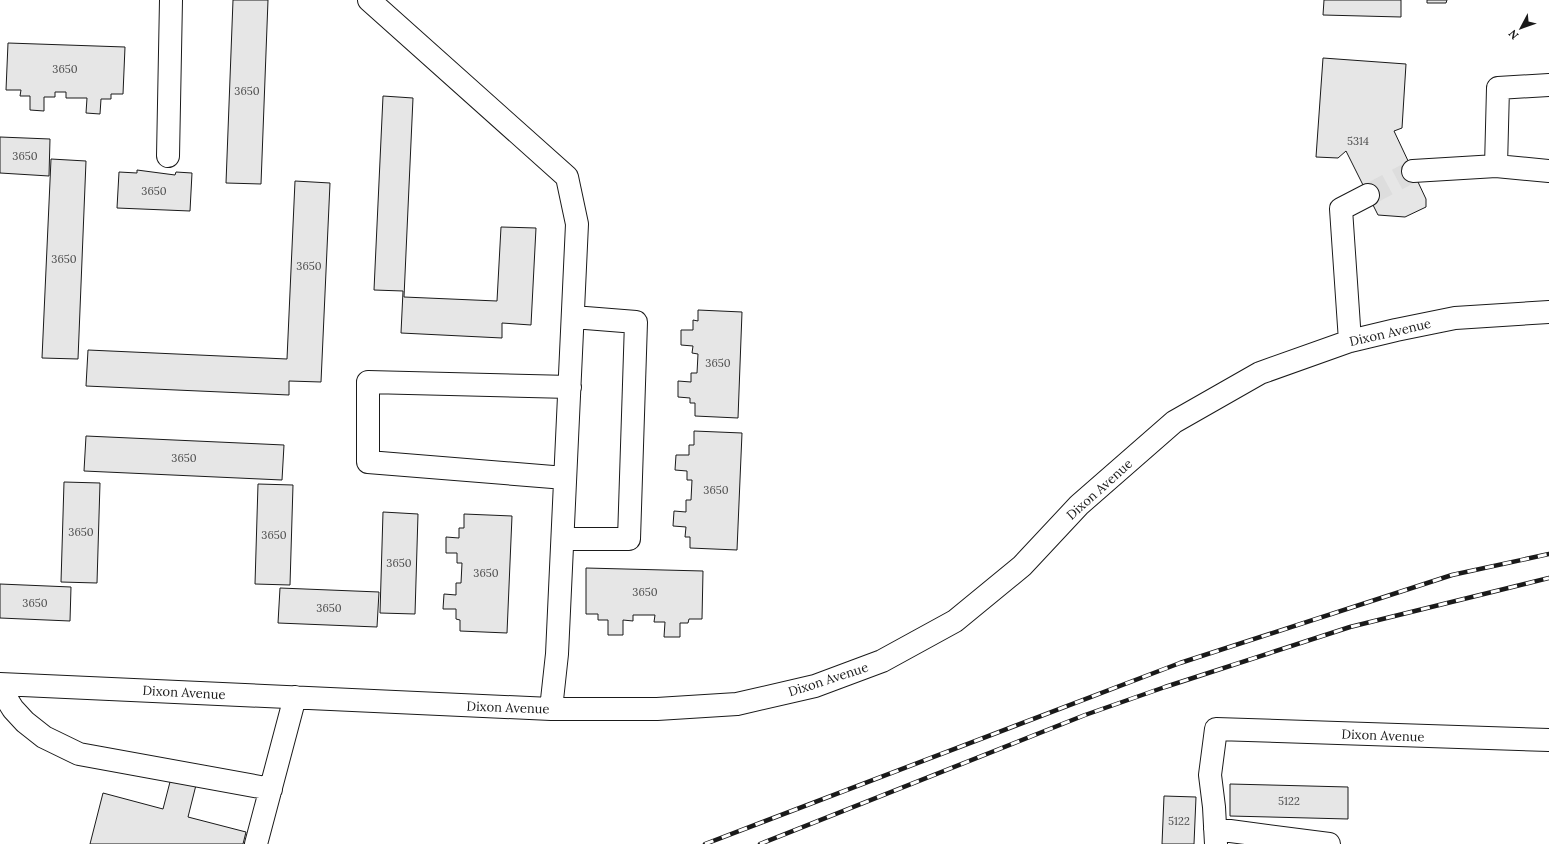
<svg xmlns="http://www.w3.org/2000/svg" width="1549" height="844" font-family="Lora,serif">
<rect width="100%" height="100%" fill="#fff"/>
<path fill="#e6e6e6" stroke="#1a1a1a" d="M 233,0 L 268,0 L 261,184 L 226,183 Z
M 1324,0 L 1401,0 L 1401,17 L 1323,15 Z
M 1427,0 L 1447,0 L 1446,3 L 1427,3 Z
M 8,43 L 125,47 L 123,94 L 111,94 L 111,99 L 101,99 L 100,114 L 86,113 L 87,98 L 66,98 L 66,92 L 55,92 L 55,97 L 44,97 L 44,111 L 30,110 L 30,96 L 20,96 L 21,90 L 6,90 Z
M 1323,58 L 1406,64 L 1402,128 L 1394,131 L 1426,199 L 1426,207 L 1405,217 L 1378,215 L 1346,151 L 1338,158 L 1316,157 Z
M 383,96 L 413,98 L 404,297 L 497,301 L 501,227 L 536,228 L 531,325 L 502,323 L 502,338 L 401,333 L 403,291 L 374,290 Z
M 0,137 L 50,139 L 49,176 L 0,173 Z
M 51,159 L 86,161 L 78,359 L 42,358 Z
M 137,170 L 175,175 L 176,172 L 192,173 L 190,211 L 117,208 L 119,172 L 137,173 Z
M 295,181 L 330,183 L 321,382 L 289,381 L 289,395 L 86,386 L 88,350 L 287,359 Z
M 698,310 L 742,312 L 738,418 L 695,416 L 695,403 L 690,403 L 690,398 L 678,397 L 678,381 L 691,382 L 691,373 L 697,373 L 698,354 L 692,353 L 693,346 L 681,345 L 681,330 L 693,330 L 693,320 L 698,321 Z
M 694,431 L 742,433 L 737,550 L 690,548 L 690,537 L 685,537 L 686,527 L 673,526 L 674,511 L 686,512 L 686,500 L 691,500 L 692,480 L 687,480 L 687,471 L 675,470 L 676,455 L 689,455 L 689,445 L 694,445 Z
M 86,436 L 284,445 L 282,480 L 84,471 Z
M 64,482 L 100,483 L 97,583 L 61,582 Z
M 258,484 L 293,485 L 290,585 L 255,584 Z
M 383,512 L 418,514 L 415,614 L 380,613 Z
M 464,514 L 512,516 L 507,633 L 460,631 L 460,620 L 456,619 L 456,609 L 443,609 L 444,594 L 456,595 L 456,583 L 461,583 L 462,563 L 457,563 L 457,553 L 446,553 L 446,537 L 459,538 L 459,528 L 464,528 Z
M 586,568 L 703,571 L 702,619 L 689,619 L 688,623 L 680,623 L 680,637 L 664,637 L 665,622 L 654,622 L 655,615 L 633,615 L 633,621 L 623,620 L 623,635 L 608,635 L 608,620 L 598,620 L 598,614 L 586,614 Z
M 0,584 L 71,587 L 70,621 L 0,618 Z
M 280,588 L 379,592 L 377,627 L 278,623 Z
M 171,778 L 196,785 L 188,817 L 246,832 L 243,844 L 90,844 L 103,793 L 163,809 Z
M 1230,784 L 1348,787 L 1348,819 L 1230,816 Z
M 1164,796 L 1196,797 L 1194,844 L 1162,844 Z"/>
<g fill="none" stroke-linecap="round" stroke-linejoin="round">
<path stroke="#ddd" stroke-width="22" stroke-dasharray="22 11" stroke-linecap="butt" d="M 1368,195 L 1413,171"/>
<defs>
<path id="minor" d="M 369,0 L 567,177 L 577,224 L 557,654 L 551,709
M 1549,85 L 1498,88 L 1496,166 L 1549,171
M 168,156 L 171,0
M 1413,171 L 1496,166
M 1350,341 L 1341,209 L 1368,195
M 565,478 L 368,462 L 368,382 L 570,387
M 563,539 L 629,539 L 636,322 L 573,317
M 0,684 L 551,709 L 657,709 L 737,704 L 815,686 L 882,661 L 955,621 L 1022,566 L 1079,505 L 1174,422 L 1260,373 L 1350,341 L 1396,330 L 1455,318 L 1549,312
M 0,688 L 13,709 L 25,722 L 44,737 L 79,754 L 271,789
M 1215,829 L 1329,844
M 256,844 L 295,697
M 1216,844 L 1214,807 L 1210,775 L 1216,729 L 1549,740"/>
</defs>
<use href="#minor" stroke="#1a1a1a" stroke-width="24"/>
<use href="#minor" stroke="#fff" stroke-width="22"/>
<defs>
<path id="rail" d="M 705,844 L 1180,663 L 1452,575 L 1549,554
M 760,844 L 1085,715 L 1165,687 L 1350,627 L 1549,578"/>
</defs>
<use href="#rail" stroke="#1a1a1a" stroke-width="4.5"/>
<use href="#rail" stroke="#fff" stroke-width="3" stroke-dasharray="9" stroke-linecap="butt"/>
</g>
<g text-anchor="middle" stroke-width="3" stroke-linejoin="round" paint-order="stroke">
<g font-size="11" fill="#4d4d4d">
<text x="65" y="73">3650</text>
<text x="247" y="95">3650</text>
<text x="1358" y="145">5314</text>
<text x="25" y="160">3650</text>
<text x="154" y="195">3650</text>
<text x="64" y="263">3650</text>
<text x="309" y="270">3650</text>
<text x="718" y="367">3650</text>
<text x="184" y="462">3650</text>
<text x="716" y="494">3650</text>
<text x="81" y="536">3650</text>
<text x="274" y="539">3650</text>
<text x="399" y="567">3650</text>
<text x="486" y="577">3650</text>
<text x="645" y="596">3650</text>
<text x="35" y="607">3650</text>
<text x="329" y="612">3650</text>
<text x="1289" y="805">5122</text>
<text x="1179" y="825">5122</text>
</g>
<g font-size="13" fill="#1a1a1a" stroke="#fff">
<text transform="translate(1390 332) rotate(-13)" y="5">Dixon Avenue</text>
<text transform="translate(1099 489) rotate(-42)" y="5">Dixon Avenue</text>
<text transform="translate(828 679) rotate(-18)" y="5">Dixon Avenue</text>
<text transform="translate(184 692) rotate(3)" y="5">Dixon Avenue</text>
<text transform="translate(508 707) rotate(2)" y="5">Dixon Avenue</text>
<text transform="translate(1383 735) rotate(2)" y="5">Dixon Avenue</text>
</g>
</g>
<g transform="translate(1521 28) rotate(229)" stroke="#ffffff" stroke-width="3" paint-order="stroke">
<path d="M0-3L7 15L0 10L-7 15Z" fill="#1a1a1a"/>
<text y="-6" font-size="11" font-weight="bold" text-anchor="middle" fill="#1a1a1a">N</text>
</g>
</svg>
